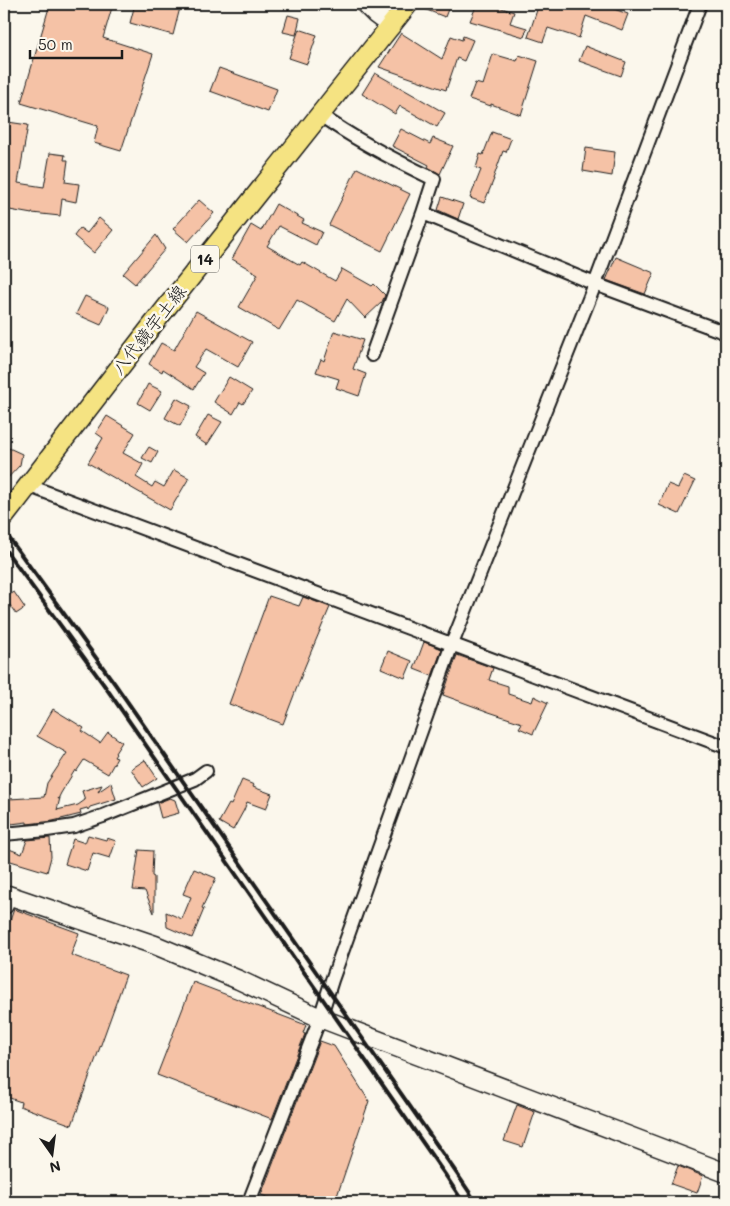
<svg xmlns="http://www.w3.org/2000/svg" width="730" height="1206" font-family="Mali,'Klee One',sans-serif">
<rect width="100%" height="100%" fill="#fbf7ec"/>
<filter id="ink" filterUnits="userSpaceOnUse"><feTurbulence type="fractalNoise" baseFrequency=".02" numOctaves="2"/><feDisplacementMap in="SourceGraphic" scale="10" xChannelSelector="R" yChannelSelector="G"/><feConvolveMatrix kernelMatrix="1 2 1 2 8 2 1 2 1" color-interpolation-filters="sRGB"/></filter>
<g filter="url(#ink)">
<path fill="#f5c2a6" stroke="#1c1c1c" d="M 50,4 L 113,4 L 103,38 L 153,54 L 121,151 L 94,143 L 98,126 L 21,103 Z
M 135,4 L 181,4 L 173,35 L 130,23 Z
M 419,4 L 450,4 L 445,17 L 419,7 Z
M 477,4 L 489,4 L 514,12 L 510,23 L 527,28 L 524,37 L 470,21 Z
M 539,4 L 600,4 L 628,14 L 622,30 L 586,16 L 579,38 L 548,28 L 543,42 L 528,37 Z
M 288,15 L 300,18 L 296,35 L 283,32 Z
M 299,29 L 317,35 L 307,64 L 289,58 Z
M 401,33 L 442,59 L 451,36 L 462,40 L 463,36 L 473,40 L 464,61 L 457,58 L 446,90 L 379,67 Z
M 585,46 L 626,62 L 621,76 L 579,61 Z
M 493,54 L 517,61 L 519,55 L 538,61 L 521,115 L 491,104 L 491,106 L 469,99 L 475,83 L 483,85 Z
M 219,68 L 277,89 L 268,112 L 210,91 Z
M 375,73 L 445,113 L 437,127 L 400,106 L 395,114 L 362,94 Z
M 8,122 L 28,125 L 18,183 L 44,187 L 50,153 L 65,155 L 64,160 L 68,160 L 65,182 L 79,184 L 76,202 L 62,199 L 60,216 L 32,213 L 32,214 L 4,209 L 4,144 Z
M 401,129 L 430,144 L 433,138 L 453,146 L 440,174 L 428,167 L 429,165 L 392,146 Z
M 492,132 L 511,139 L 506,152 L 503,151 L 493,179 L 494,179 L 484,203 L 470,198 L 481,170 L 476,168 L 480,154 L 483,155 Z
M 586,148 L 615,152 L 612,176 L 583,171 Z
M 357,168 L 410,194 L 382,251 L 329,225 Z
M 442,197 L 463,204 L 458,219 L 438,210 Z
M 199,200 L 214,213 L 188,242 L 173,229 Z
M 276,204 L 304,220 L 302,223 L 322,232 L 316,245 L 279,226 L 267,246 L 300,265 L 302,262 L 335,281 L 342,269 L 372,286 L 374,284 L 385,295 L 382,302 L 365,318 L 347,299 L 335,321 L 297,300 L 279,330 L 239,307 L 258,274 L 232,259 L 251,225 L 261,231 Z
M 99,218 L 113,230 L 94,253 L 74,236 L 80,228 L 87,233 Z
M 156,235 L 165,249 L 135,284 L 123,274 Z
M 616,257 L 654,273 L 645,294 L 606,280 Z
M 85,296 L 109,307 L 101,325 L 76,314 Z
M 196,311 L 252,342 L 238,367 L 206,349 L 194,367 L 204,373 L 194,389 L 163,369 L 162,372 L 149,364 L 161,343 L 174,350 Z
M 334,331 L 363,340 L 353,369 L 366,374 L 359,396 L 336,388 L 339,379 L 316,372 L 321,359 L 324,361 Z
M 229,377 L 252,391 L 243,404 L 240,402 L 233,414 L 214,402 Z
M 148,384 L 162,391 L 150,410 L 138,403 Z
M 176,398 L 191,406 L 180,426 L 165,418 Z
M 208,415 L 222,422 L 207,445 L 195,437 Z
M 107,416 L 135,433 L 123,453 L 143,464 L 136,477 L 152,487 L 155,482 L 164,487 L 174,470 L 189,478 L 170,510 L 88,463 L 103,438 L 96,433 Z
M 149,447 L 158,452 L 152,463 L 142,458 Z
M 9,448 L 22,454 L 20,465 L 4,482 L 4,459 Z
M 684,476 L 695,481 L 679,514 L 659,505 L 668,484 L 678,488 Z
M 14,592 L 25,608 L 16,614 L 5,598 Z
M 269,596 L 299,606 L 303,597 L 330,607 L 305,666 L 283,724 L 229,704 Z
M 424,642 L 442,649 L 432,676 L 414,669 Z
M 388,651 L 412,661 L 405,678 L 381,668 Z
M 457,655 L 493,668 L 489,680 L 508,686 L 508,694 L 532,702 L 534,696 L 548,703 L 533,734 L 519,728 L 522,723 L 489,712 L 443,695 Z
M 53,709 L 84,728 L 82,731 L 100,743 L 108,732 L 122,742 L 115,753 L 116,754 L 114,757 L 117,758 L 108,774 L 84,760 L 76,772 L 75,770 L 61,793 L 58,799 L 60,798 L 57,810 L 78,805 L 85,800 L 82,791 L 102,785 L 98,792 L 111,783 L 116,799 L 90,807 L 88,810 L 87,808 L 80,810 L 81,814 L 53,821 L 27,824 L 27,822 L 11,824 L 9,799 L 44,797 L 47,783 L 67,753 L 37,736 Z
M 145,760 L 157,778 L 143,787 L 131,769 Z
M 242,780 L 254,785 L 253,787 L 272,794 L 266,809 L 247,802 L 244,810 L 233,830 L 219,822 L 229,804 L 231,805 Z
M 170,798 L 175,800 L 179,813 L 161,818 L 157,803 Z
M 88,835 L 106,840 L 107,838 L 116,841 L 110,858 L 93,853 L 87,871 L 65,864 L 73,839 L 85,843 Z
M 50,838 L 51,857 L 47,872 L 4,859 L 4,847 L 22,854 L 27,840 Z
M 139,850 L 153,851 L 152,876 L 154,877 L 154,913 L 145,891 L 133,890 Z
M 194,869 L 216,878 L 202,908 L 204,909 L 192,938 L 167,927 L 166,912 L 182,919 L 191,897 L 183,894 Z
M 14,909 L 79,933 L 71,955 L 126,975 L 72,1125 L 20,1106 L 21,1102 L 4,1096 L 4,938 Z
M 193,982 L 306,1025 L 303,1033 L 305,1034 L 272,1119 L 157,1075 Z
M 320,1041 L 334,1046 L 369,1101 L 335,1202 L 281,1202 L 261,1195 Z
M 517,1105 L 535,1112 L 523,1147 L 504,1141 Z
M 678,1166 L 703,1176 L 697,1193 L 671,1184 Z"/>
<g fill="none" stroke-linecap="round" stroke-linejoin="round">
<defs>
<path id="street" d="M 319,114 C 355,140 394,160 434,179 L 423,213 L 595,284 L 726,333
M 372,355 L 423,213
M 27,485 L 726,747
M 4,834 L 47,830 L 74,826 L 103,816 L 195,779 L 206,771
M 249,1202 L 320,1018 L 332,980 L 452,644 L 595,284 L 700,4"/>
<path id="secondary" d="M 365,4 L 375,14 L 391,26
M 4,905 L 8,895 L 155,945 L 239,980 L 320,1018 L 726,1173"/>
<path id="primary" d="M 4,517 L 151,327 L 408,4"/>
</defs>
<use href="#street" stroke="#1c1c1c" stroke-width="16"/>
<use href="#secondary" stroke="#1c1c1c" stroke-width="21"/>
<use href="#primary" stroke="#1c1c1c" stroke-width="22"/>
<use href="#street" stroke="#fbf7ec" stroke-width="12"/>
<use href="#secondary" stroke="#fbf7ec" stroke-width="18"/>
<use href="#primary" stroke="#f5e382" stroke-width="19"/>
<path stroke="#1c1c1c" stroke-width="4" d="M 4,531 L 115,684 L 453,1168 L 476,1202
M 4,548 L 104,685 L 446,1176 L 463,1202"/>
</g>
</g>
<g text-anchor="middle" stroke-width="5" stroke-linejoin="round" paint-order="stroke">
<rect fill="#fbf7ec" stroke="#5f5e5a" stroke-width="1" x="191" y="245.5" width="28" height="27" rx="4"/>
<g font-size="16" font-weight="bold" fill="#1c1c1c">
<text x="205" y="265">14</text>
</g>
<g font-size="18" fill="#1c1c1c" stroke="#fbf7ec">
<text transform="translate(149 330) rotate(-52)" y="6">八代鏡宇土線</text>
</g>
</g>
<rect width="730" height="1206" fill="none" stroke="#fbf7ec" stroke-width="20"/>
<rect x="10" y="10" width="710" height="1186" fill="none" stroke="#1c1c1c" stroke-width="2" filter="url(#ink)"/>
<g transform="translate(52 1154) rotate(166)" stroke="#fbf7ec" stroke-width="4" paint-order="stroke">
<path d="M0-4L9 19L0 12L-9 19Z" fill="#1c1c1c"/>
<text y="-8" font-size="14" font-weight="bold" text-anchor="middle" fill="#1c1c1c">N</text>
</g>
<path d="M30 50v8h92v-8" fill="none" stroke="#1c1c1c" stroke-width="2.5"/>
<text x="38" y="50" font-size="15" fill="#1c1c1c" stroke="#fbf7ec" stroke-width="4" paint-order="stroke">50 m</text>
</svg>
